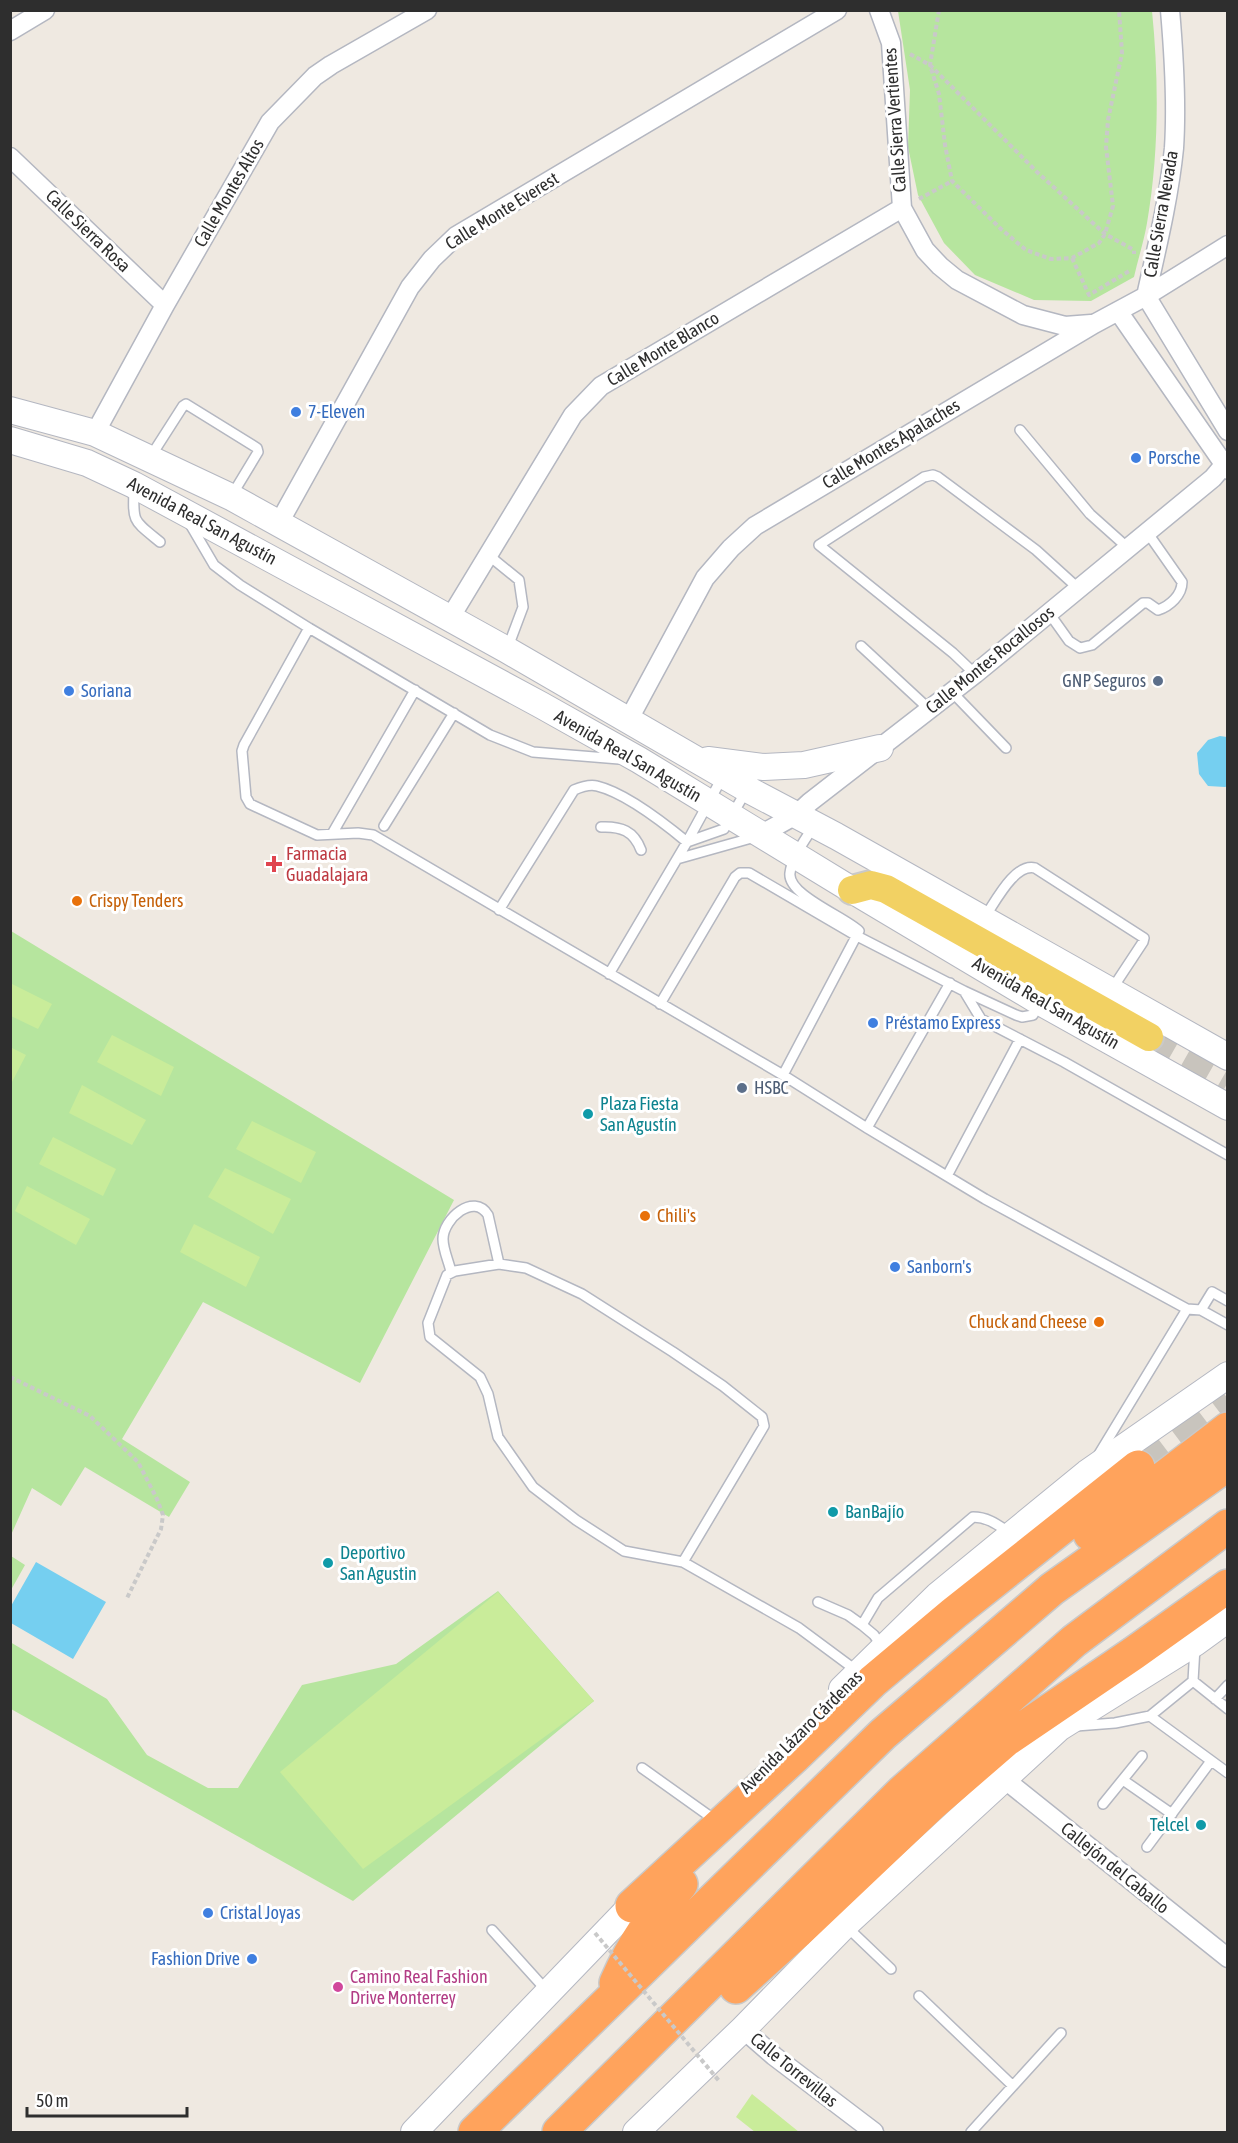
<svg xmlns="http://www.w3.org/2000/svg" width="1238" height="2143" font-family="'Asap Condensed',sans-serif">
<rect width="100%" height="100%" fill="#efe9e1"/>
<path fill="#b6e59e" d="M 898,11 L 1152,11 C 1159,80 1159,154 1147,223 C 1144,241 1138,259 1134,277 L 1091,301 L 1034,300 L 975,275 L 944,243 L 918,195 L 908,147 L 910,90 Z
M 11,931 L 454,1200 L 360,1383 L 203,1302 L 122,1439 L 190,1482 L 169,1517 L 85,1467 L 61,1506 L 32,1488 L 11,1535 Z
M 11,1556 L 25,1565 L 11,1590 Z
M 498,1591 L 594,1701 L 353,1901 L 11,1709 L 10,1642 L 107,1699 L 147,1755 L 208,1788 L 238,1788 L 302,1685 L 396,1664 Z"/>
<path fill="#c9ec9a" d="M 10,983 L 52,1004 L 38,1029 L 11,1016 Z
M 112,1035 L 174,1067 L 161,1096 L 97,1062 Z
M 10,1047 L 26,1055 L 12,1082 L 10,1082 Z
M 82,1085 L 146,1120 L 132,1145 L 69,1113 Z
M 252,1121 L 316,1152 L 301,1183 L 236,1149 Z
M 53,1137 L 116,1169 L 103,1196 L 39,1164 Z
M 225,1168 L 291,1199 L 273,1234 L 208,1197 Z
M 27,1186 L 90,1219 L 76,1245 L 15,1211 Z
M 194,1224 L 260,1257 L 246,1287 L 180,1252 Z
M 498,1592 L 594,1701 L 363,1869 L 280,1772 Z
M 752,2094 L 799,2132 L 755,2132 L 736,2117 Z"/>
<path fill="#75cff0" d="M 1220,736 L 1227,737 L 1228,786 L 1225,787 L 1208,786 L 1199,774 L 1197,753 L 1208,740 Z
M 36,1562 L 106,1602 L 73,1659 L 11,1623 L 11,1606 Z"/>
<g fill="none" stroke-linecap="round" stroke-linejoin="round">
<path stroke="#c8c4bd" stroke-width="28" stroke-dasharray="28 14" stroke-linecap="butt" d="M 1149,1037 L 1228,1082"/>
<path stroke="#c8c4bd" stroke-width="33" stroke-dasharray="33 16" stroke-linecap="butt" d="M 1138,1467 L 1228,1399"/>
<defs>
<path id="lane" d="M 1020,430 L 1090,514 L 1128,548
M 151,456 L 183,406 L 186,404 L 257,448 L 258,452 L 232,495
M 134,487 C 133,523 132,519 160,542
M 190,524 L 214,565 L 240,585 L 309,628 L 490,735 L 533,752 L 619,759
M 487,554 L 519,580 L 523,607 L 508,647
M 1049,613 L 1069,641 L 1080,648 L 1092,645 L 1143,603 L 1148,603 L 1158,610 C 1170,606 1182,595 1182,582 L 1147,532
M 309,628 L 244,745 L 242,751 L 246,797 L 250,804 L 317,835 L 358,833 L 373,835 L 783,1075 L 867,1128 L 985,1199 L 1187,1309 L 1201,1310 L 1228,1325
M 861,646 L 929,709
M 975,674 L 953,653 L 819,545 L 924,477 L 933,475 L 938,477 L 1036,550 L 1079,589
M 951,691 L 1006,748
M 384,826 L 454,713
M 601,827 C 621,826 634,831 641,850
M 332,834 L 415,690
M 677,859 L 755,837
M 499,910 L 574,790 C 581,787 590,784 597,786 C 626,793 664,823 687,842 L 723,776
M 984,918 C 995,903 1014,863 1035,868 L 1144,938 L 1143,942 L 1112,989
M 609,974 L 687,842 L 724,829 L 746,791
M 964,991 L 1016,1015 L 1022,1017 L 1033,1015 L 1039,1003
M 660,1004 L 735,877 L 740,873 L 749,873 L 857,936 L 964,991 L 981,1019 L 1064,1062 L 1228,1155
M 783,1075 L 859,931 C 845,917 787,895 790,873 C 792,857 805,840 813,827
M 867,1128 L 950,983
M 947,1176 L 1020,1039
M 451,1272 C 449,1262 443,1250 443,1239 C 443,1219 474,1192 488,1215 L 499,1264
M 1201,1310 L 1212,1292 L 1228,1301
M 1099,1454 L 1187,1309
M 683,1562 L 764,1426 L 762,1417 L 723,1386 L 673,1352 L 582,1294 L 526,1268 L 499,1264 L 455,1271 L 447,1275 L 428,1323 L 430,1337 L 480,1377 L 488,1394 L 498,1437 L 533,1487 L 576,1520 L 624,1551 L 683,1562 L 799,1628 L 857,1671
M 818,1602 L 848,1615 L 862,1625
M 883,1648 L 874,1635 L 862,1625 L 878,1598 L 973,1517 C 988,1517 998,1525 1010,1533
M 1193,1681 L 1228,1709
M 1215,1699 L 1228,1685
M 1150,1716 L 1228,1773
M 1076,1726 L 1115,1723 L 1150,1716 L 1193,1681 L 1195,1647
M 642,1768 L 715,1820
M 1123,1780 L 1172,1814
M 1103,1804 L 1142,1756
M 1147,1847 L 1211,1761
M 847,1927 L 891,1969
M 492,1930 L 547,1991
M 919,1996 L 1013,2086
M 971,2132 L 1061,2033"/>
<path id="street" d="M 879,10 L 891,43 L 902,208 L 925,250 L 940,266 L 957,280 L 1023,315 L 1065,326 L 1091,324
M 1170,10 C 1174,56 1177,102 1174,148 C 1169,198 1157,247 1146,296 L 1228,431
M 10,31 L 45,10
M 10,157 L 165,305
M 1118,311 L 1228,470
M 95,433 L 165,305 L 270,122 L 315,76 L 331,65 L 427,10
M 279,523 L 410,287 L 432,259 L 456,236 L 837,10
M 450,618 L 573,415 L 601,386 L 902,208
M 629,719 L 705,578 L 731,548 L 755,526 L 1094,324 L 1146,296 L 1228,245
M 760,835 L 796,815 L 810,802 L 975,674 L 1213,478 L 1228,460
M 1003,1778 L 1228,1958
M 743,2029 L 774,2056 L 874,2132"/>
<path id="secondary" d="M 10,410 L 95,433 L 231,497 L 507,650 L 747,789 L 836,836 L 1228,1057
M 10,440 L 87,463 L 134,485 L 541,705 L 639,760 L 852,890 L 1040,1002 L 1228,1107
M 708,760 L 764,767 L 804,765 L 880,748
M 842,1689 L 938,1595 L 1087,1473 L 1228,1375
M 414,2132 L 643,1894
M 636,2132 L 743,2029 L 845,1925 L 1059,1728 L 1195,1643 L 1228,1619"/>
<path id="primary" d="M 852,890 L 871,885 L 886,889 L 1149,1037"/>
<path id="highway" d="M 1090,1534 L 1228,1429
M 632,1906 L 794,1757 L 873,1681 L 954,1613 L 1138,1467
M 616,1983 C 634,1942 652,1917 681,1884
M 736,1987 L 797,1932 L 932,1804 L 1006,1740 L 1134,1653 L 1228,1586
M 475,2132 L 883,1734 L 1052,1589 L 1228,1464
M 559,2132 L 902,1792 L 1074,1641 L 1228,1526"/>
</defs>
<use href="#lane" stroke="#b4b7c1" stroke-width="12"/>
<use href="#street" stroke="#b4b7c1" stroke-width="21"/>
<use href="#secondary" stroke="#b4b7c1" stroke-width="28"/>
<use href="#primary" stroke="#c9c9c9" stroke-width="32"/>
<use href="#highway" stroke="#c9c9c9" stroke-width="36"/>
<path stroke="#c9c9c9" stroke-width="4" stroke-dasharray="4.5 3" stroke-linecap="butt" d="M 939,10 L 930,65 L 939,94 L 945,145 L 952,181 L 1001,229 L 1026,250 L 1051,259 L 1072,258 L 1099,243 L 1105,234 L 1113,206 L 1106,147 L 1108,120 L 1122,53 L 1119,10
M 910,54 L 930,65 L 1037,172 L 1105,234 L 1134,250 L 1134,254
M 919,199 L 952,181
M 1072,258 L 1089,295 L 1131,270
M 10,1377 L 90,1416 L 138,1462 L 157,1499 L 163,1515 L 161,1529 L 127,1598"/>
<use href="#lane" stroke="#fff" stroke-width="9"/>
<use href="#street" stroke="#fff" stroke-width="18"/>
<use href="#secondary" stroke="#fff" stroke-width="26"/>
<use href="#primary" stroke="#f2d163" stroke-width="28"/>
<use href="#highway" stroke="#ffa35c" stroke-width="33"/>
<path stroke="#c9c9c9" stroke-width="4" stroke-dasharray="4.5 3" stroke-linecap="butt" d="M 595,1933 L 720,2082"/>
</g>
<g fill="#3f7fe0" stroke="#fff" stroke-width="2">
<circle cx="296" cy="412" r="6"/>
<circle cx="1136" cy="458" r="6"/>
<circle cx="69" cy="691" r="6"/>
<circle cx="873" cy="1023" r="6"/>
<circle cx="895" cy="1267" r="6"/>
<circle cx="208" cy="1913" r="6"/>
<circle cx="252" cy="1959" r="6"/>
</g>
<g fill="#5c6f8a" stroke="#fff" stroke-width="2">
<circle cx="1158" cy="681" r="6"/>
<circle cx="742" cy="1088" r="6"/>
</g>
<path fill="#e0444e" stroke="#fff" stroke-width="2" d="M271 855h6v6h6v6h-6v6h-6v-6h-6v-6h6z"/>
<g fill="#e8710a" stroke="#fff" stroke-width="2">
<circle cx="77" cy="901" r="6"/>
<circle cx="645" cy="1216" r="6"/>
<circle cx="1099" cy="1322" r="6"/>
</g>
<g fill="#0f9aa8" stroke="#fff" stroke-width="2">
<circle cx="588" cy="1114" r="6"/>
<circle cx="833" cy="1512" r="6"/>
<circle cx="328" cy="1563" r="6"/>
<circle cx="1201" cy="1825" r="6"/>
</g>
<circle fill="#d1479c" stroke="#fff" stroke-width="2" cx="338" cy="1987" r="6"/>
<g text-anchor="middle" stroke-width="6" stroke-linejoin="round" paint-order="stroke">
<g font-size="18" fill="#2e2e2e" stroke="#fff">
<text transform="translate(895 120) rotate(-94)" y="6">Calle Sierra Vertientes</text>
<text transform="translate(229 193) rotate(-60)" y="6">Calle Montes Altos</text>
<text transform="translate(502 211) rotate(-32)" y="6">Calle Monte Everest</text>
<text transform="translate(1161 214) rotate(-80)" y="6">Calle Sierra Nevada</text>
<text transform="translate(88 231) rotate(44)" y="6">Calle Sierra Rosa</text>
<text transform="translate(663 349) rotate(-31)" y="6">Calle Monte Blanco</text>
<text transform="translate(891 444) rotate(-31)" y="6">Calle Montes Apalaches</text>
<text transform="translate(202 521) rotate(28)" y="6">Avenida Real San Agustín</text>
<text transform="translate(990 660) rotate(-39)" y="6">Calle Montes Rocallosos</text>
<text transform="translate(628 756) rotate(30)" y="6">Avenida Real San Agustín</text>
<text transform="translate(1046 1003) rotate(30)" y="6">Avenida Real San Agustín</text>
<text transform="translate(801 1732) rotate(-45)" y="6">Avenida Lázaro Cárdenas</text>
<text transform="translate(1115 1868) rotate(39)" y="6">Callejón del Caballo</text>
<text transform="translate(794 2070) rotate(39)" y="6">Calle Torrevillas</text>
</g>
<g font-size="18" fill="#366cbe" stroke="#fff" text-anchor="start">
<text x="308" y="418">7-Eleven</text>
<text x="1148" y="464">Porsche</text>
<text x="81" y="697">Soriana</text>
<text x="885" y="1029">Préstamo Express</text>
<text x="907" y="1273">Sanborn's</text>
<text x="220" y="1919">Cristal Joyas</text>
<text x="240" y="1965" text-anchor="end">Fashion Drive</text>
</g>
<g font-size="18" fill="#4e5e75" stroke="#fff" text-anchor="end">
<text x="1146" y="687">GNP Seguros</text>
<text x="754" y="1094" text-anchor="start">HSBC</text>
</g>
<g font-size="18" fill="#be3a42" stroke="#fff" text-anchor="start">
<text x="286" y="860">Farmacia<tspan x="286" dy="21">Guadalajara</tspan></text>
</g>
<g font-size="18" fill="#c56008" stroke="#fff" text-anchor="start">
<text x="89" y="907">Crispy Tenders</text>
<text x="657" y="1222">Chili's</text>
<text x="1087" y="1328" text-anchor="end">Chuck and Cheese</text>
</g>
<g font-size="18" fill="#0d838f" stroke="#fff" text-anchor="start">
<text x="600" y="1110">Plaza Fiesta<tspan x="600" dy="21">San Agustín</tspan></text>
<text x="845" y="1518">BanBajío</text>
<text x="340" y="1559">Deportivo<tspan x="340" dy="21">San Agustin</tspan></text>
<text x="1189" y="1831" text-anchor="end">Telcel</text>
</g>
<g font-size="18" fill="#b23c85" stroke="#fff" text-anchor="start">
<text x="350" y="1983">Camino Real Fashion<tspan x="350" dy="21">Drive Monterrey</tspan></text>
</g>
</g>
<rect width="1238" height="2143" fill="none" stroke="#2e2e2e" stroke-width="24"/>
<path d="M27 2107v9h160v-9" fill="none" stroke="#2e2e2e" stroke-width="3"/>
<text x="36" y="2107" font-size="18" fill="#2e2e2e" stroke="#ffffff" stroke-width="4.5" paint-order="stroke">50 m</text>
</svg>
